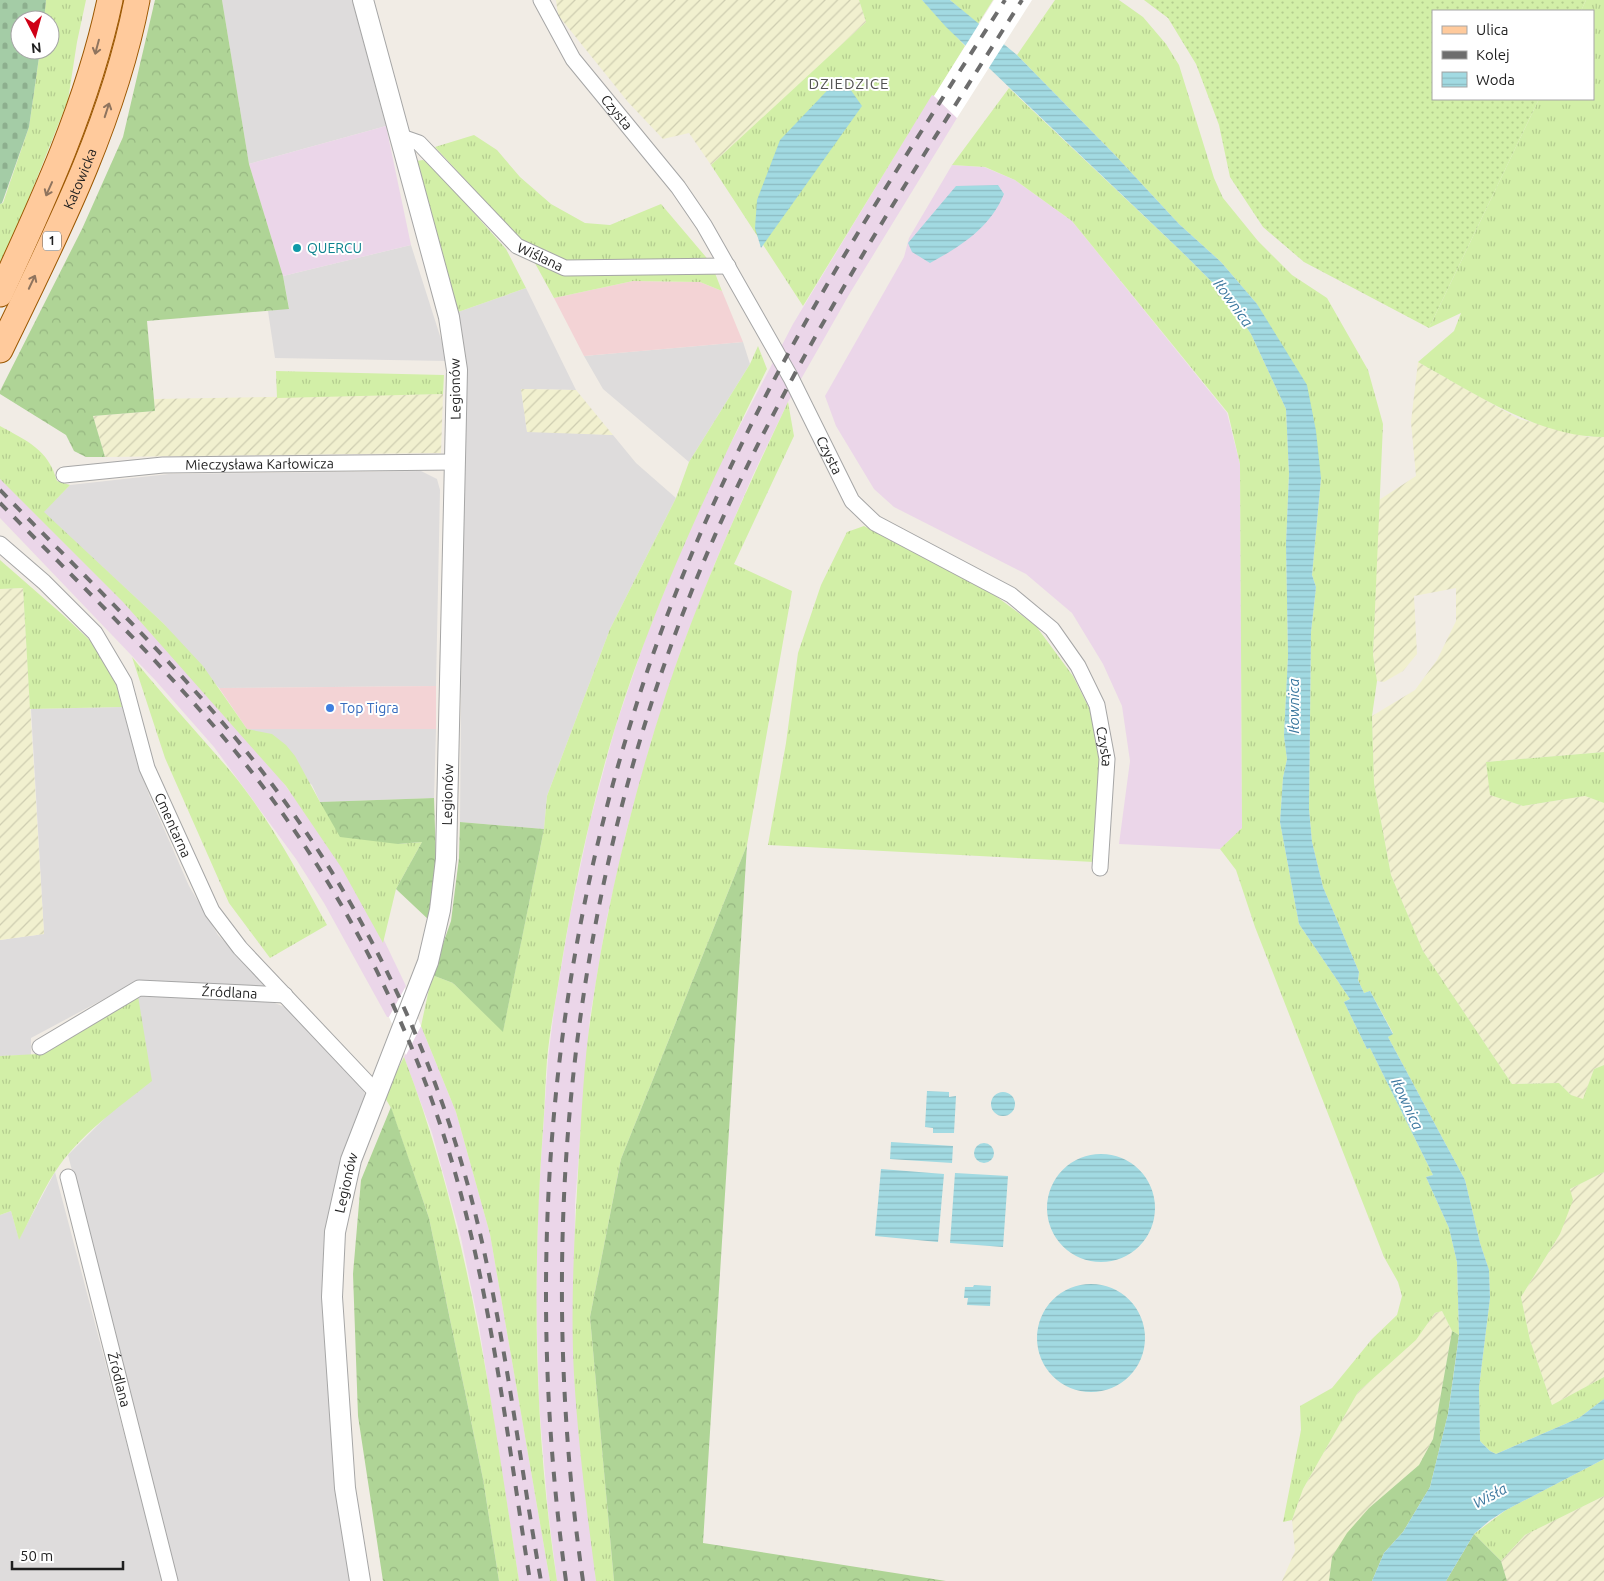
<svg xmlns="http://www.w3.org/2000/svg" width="1604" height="1581" font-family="Ubuntu,sans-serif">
<defs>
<pattern id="farmland-furrows" width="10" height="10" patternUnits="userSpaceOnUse" patternTransform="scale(1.25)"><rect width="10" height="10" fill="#f1f0cf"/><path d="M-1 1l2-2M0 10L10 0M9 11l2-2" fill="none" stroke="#cecdb1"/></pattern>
<pattern id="grass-tufts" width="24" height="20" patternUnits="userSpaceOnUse" patternTransform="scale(1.25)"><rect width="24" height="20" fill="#d2efa7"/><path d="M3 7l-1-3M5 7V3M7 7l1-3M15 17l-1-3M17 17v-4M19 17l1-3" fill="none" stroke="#b4cc8f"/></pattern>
<pattern id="forest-crowns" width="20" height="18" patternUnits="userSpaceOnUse" patternTransform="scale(1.25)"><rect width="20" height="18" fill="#afd496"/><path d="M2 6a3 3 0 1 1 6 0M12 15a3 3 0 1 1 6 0" fill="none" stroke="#96b681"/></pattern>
<pattern id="cemetery-stones" width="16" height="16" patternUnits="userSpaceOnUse" patternTransform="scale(1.25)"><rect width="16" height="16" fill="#a4cca6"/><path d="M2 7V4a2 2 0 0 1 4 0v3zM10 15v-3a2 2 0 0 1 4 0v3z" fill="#8daf8e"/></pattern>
<pattern id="garden-dots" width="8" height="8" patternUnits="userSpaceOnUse" patternTransform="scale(1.25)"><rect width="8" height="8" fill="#d2efa7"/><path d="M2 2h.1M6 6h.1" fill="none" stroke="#b4cc8f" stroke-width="1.8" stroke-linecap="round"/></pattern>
<pattern id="water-rules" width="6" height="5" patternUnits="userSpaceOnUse" patternTransform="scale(1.25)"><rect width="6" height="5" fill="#a2dae2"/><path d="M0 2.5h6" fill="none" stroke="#8bbbc1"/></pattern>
</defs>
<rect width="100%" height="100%" fill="#f1ece5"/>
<path fill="#dedcdc" d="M 222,0 L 352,0 L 386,126 L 249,164 Z
M 411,245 L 448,361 L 275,358 L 268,311 L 289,308 L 283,276 Z
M 526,288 L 576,390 L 521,389 L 527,431 L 613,435 L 636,463 L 676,498 L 610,629 L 547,796 L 544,829 L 460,822 L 463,468 L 458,312 Z
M 743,342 L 750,364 L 689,462 L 603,389 L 584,356 Z
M 421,471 L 437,479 L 440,490 L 436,686 L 219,688 L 163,623 L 43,512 L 70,485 L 169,474 Z
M 122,707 L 138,765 L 150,797 L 189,886 L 218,935 L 268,987 L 132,984 L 31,1038 L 31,1055 L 0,1056 L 0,940 L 44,934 L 31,709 Z
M 247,729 L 436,729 L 434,798 L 320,802 L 312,785 Z
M 138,996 L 267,1000 L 295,1011 L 364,1090 L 366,1102 L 331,1209 L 350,1581 L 177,1581 L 68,1155 L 105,1118 Z
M 55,1172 L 163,1581 L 0,1581 L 0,1215 L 11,1211 L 19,1239 Z"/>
<path fill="#f3d3d5" d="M 633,281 L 700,282 L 722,291 L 743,342 L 584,356 L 554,298 Z
M 436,686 L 436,729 L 247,729 L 219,688 Z"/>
<path fill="#ebd6e9" d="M 932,94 L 957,118 L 850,293 L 788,402 L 753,475 L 715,563 L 681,650 L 651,742 L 627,829 L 606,922 L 590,1017 L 575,1203 L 574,1376 L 596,1581 L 557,1581 L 548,1511 L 539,1403 L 536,1300 L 538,1204 L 548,1059 L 554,1010 L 570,915 L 590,821 L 615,728 L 646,637 L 682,547 L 723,458 L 793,324 Z
M 386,126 L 411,245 L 283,276 L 249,164 Z
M 952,165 L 984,167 L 1015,180 L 1072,221 L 1227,413 L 1240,464 L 1242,828 L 1220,849 L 1119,844 L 1130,761 L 1122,706 L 1103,664 L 1072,613 L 1026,574 L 894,507 L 874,489 L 836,426 L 825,396 L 904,257 L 909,238 Z
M 0,475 L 147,624 L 274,770 L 301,807 L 345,872 L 382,936 L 406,986 L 389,1017 L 387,1017 L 324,903 L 296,859 L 214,747 L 156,681 L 0,518 Z
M 421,1026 L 456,1112 L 490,1234 L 550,1581 L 519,1581 L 479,1326 L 461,1238 L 432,1133 L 404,1057 Z"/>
<path fill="url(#farmland-furrows)" d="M 556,0 L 859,0 L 866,22 L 711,165 L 689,133 L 663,139 L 628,102 L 558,15 Z
M 1418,362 L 1519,419 L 1589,437 L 1604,437 L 1604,752 L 1486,762 L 1491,795 L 1523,806 L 1585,796 L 1604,803 L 1604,1065 L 1594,1069 L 1583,1100 L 1571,1095 L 1559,1083 L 1512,1084 L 1423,951 L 1391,875 L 1374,783 L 1372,716 L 1415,690 L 1437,660 L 1456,621 L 1456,588 L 1414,596 L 1417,654 L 1403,671 L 1384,682 L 1377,681 L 1373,655 L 1379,500 L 1416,476 L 1411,422 Z
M 521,389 L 576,390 L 613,435 L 527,432 Z
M 443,394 L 441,453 L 105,457 L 93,416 L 155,411 L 154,399 Z
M 23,588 L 44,934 L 0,940 L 0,589 Z
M 1604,1172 L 1604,1377 L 1552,1405 L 1530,1340 L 1521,1297 L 1560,1234 L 1570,1189 Z
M 1442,1311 L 1452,1331 L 1433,1439 L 1419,1465 L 1369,1508 L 1332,1557 L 1329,1581 L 1282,1581 L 1295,1551 L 1292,1520 L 1303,1489 L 1358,1392 L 1416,1340 L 1435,1313 Z
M 1604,1496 L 1604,1581 L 1507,1581 L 1501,1561 L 1525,1535 Z"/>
<path fill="url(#grass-tufts)" d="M 46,0 L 86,0 L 77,42 L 68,100 L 21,218 L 0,263 L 0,204 L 3,203 L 29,127 L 40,50 L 50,50 L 50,20 L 44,20 Z
M 859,0 L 922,0 L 965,46 L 934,96 L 932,95 L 803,306 L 711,165 L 866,22 Z
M 950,0 L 993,0 L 978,24 Z
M 1055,0 L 1119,0 L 1143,17 L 1166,44 L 1179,65 L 1214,178 L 1223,198 L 1258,241 L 1292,275 L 1327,298 L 1368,370 L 1383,424 L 1373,655 L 1377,681 L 1372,716 L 1374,783 L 1391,875 L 1423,951 L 1512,1084 L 1559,1083 L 1571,1095 L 1583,1099 L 1594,1069 L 1604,1065 L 1604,1172 L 1570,1189 L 1573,1200 L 1560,1234 L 1521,1297 L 1530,1340 L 1552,1405 L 1604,1377 L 1604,1399 L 1579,1418 L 1496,1454 L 1490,1451 L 1480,1441 L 1479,1387 L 1490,1298 L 1489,1270 L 1480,1243 L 1465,1180 L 1388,1037 L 1393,1033 L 1370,991 L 1364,993 L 1358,980 L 1359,972 L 1323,887 L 1312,842 L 1309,809 L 1311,632 L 1316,587 L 1312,575 L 1321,478 L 1257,304 L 1221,262 L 1179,224 L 1114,154 L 1017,55 Z
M 1586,0 L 1604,0 L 1604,437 C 1538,437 1474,393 1418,362 L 1454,331 L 1461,313 L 1429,328 L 1539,99 L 1593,99 L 1593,11 L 1581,11 Z
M 1009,88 L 1183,253 L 1225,295 L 1251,334 L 1286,409 L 1289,474 L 1286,544 L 1288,656 L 1284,736 L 1287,759 L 1283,778 L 1280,822 L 1299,924 L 1350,999 L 1344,1002 L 1367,1049 L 1370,1048 L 1433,1175 L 1426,1177 L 1449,1228 L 1457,1262 L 1459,1335 L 1452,1331 L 1442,1311 L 1435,1313 L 1416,1340 L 1358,1392 L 1303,1489 L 1292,1520 L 1283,1522 L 1301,1430 L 1300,1406 L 1332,1388 L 1372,1339 L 1397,1315 L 1402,1296 L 1398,1282 L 1384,1257 L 1255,927 L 1236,870 L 1220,849 L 1242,828 L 1240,464 L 1228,413 L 1072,221 L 1015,180 L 985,167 L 952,165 Z
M 474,135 L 497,150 L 520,177 L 551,204 L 585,223 L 610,225 L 661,204 L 711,263 L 722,291 L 700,282 L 633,281 L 554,298 L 524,243 L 435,147 Z
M 423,160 L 432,166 L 506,249 L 526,288 L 458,312 L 416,161 Z
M 758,346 L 767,369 C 709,486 654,603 615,728 C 592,804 575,882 562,961 C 557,994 550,1027 547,1060 C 545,1083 545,1106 543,1129 C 532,1280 534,1431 557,1581 L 550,1581 L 490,1234 L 456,1112 L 421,1026 L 432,975 L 453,983 L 503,1031 L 544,829 L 547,796 L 610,629 L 676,498 L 689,462 L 750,364 Z
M 276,371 L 444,375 L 443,394 L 277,398 Z
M 788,402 L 794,436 L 734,564 L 792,591 L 747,845 L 621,1159 L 590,1317 L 614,1581 L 596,1581 C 587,1513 578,1443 574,1375 C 570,1301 575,1228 579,1155 C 582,1108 584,1061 591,1015 C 606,906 632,798 666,694 C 699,593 743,497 788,402 Z
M 0,426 C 27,441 48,449 57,481 L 70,485 L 44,512 L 163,623 L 203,666 L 247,729 L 272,734 L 286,745 L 295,756 L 320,802 L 398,844 L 422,842 L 396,889 L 383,943 L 341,867 L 286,786 L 123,602 L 0,479 Z
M 864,526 L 993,594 L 1036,626 L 1073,676 L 1093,716 L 1100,765 L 1094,862 L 768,845 L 786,743 L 798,653 L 821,585 L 847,532 Z
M 0,560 L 63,615 L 99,649 L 115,679 L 122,707 L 30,709 L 23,588 L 0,589 Z
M 132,657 C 164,697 199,734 232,773 C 270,819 298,873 327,925 L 270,958 L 229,903 L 165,758 Z
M 1604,752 L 1604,803 L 1585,796 L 1523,806 L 1490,795 L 1486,762 Z
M 138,996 L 152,1081 C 118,1108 79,1135 55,1172 C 41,1193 31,1218 19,1240 L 11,1211 L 0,1215 L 0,1056 L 38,1054 Z
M 404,1057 C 470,1229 491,1401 519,1581 L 499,1581 L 483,1479 L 429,1218 L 391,1108 L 384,1096 Z
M 1604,1459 L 1604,1496 L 1525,1535 L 1501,1561 L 1474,1534 L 1506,1510 Z"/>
<path fill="url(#forest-crowns)" d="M 155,0 L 222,0 L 249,164 L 283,276 L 289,309 L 147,321 L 155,411 L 93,416 L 105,457 L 86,457 L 74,451 L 66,435 L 0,394 L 0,391 L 82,229 L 123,137 Z
M 434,798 L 436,859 L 430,921 L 396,889 L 422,842 L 398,844 L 340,837 L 320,802 Z
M 460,822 L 544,829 L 503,1032 L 453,983 L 432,975 L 451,921 L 459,858 Z
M 747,845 L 703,1543 L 946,1581 L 614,1581 L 590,1317 L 621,1159 Z
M 391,1107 L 429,1218 L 483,1479 L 499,1581 L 383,1581 L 358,1416 L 353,1274 L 361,1180 Z
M 1452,1331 L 1459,1335 L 1448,1414 L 1430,1487 L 1403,1532 L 1384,1553 L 1372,1581 L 1329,1581 L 1332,1557 L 1347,1533 L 1369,1508 L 1419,1465 L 1433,1439 Z
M 1474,1534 L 1501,1561 L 1507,1581 L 1446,1581 Z"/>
<path fill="url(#cemetery-stones)" d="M 0,0 L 46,0 L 44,20 L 20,20 L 20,50 L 40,50 L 29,127 L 2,203 L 0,204 Z"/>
<path fill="url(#garden-dots)" d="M 1144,0 L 1586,0 L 1581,11 L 1433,11 L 1433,99 L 1539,99 L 1429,328 L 1304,262 L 1263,227 L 1230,177 L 1219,125 L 1196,64 L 1168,18 Z"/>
<path fill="url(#water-rules)" d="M 922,0 L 950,0 L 1017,55 L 1114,154 L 1179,224 L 1221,262 L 1257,304 L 1307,385 L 1316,431 L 1321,478 L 1312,575 L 1316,587 L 1311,632 L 1309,809 L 1312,842 L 1323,887 L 1359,972 L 1358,980 L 1364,993 L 1370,991 L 1393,1034 L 1388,1037 L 1465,1180 L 1480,1243 L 1489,1270 L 1490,1298 L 1479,1387 L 1480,1441 L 1490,1451 L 1496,1454 L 1579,1418 L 1604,1399 L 1604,1459 L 1506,1510 L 1489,1521 L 1474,1534 L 1446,1581 L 1372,1581 L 1384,1553 L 1403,1532 L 1430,1487 L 1448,1414 L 1454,1372 L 1459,1335 L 1457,1262 L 1449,1228 L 1426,1177 L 1433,1175 L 1370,1048 L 1367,1049 L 1344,1002 L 1350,999 L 1299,924 L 1280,822 L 1283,778 L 1287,759 L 1284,736 L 1288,656 L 1286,544 L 1289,474 L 1286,409 L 1251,334 L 1225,295 L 1183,253 L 946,27 Z
M 841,76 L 862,106 L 761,248 L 755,228 L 757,200 L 780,140 Z
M 998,185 L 1004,194 C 990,228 961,246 930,263 L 912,252 L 908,243 L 956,186 Z
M 927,1091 L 949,1092 L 949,1097 L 956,1096 L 954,1133 L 933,1133 L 933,1128 L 925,1127 Z
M991 1104a12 12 0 1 1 24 0a12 12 0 1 1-24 0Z
M 891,1142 L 953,1146 L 952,1163 L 890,1159 Z
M974 1153a10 10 0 1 1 20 0a10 10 0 1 1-20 0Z
M1047 1208a54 54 0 1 1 108 0a54 54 0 1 1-108 0Z
M 881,1169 L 944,1174 L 938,1242 L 875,1236 Z
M 955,1173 L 1008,1176 L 1003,1247 L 950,1243 Z
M1037 1338a54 54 0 1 1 108 0a54 54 0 1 1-108 0Z
M 974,1285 L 991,1286 L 990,1306 L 967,1305 L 968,1298 L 964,1298 L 965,1287 L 973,1287 Z"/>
<path fill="#fff" d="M 994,0 L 1032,0 L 957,118 L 934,96 Z
M 405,988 L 421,1026 L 406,1055 L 389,1017 Z"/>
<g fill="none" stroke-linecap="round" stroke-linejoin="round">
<defs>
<g id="minor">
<path id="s1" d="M 541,0 L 573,59 L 678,187 L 704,225 L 791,378 L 852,501 L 875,523 L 1011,595 L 1052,629 L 1078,666 L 1097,705 L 1107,759 L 1100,868"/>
<path id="s2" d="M 399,136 L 419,143 L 517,246 L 565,268 L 728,266"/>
<path id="s3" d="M 64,475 L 163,465 L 455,462"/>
<path id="s4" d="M 0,544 L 44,582 L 95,633 L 124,682 L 147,768 L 212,911 L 240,948 L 376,1092"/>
<path id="s5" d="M 40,1047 L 139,988 L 285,995"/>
<path id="s6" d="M 68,1177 L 170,1581"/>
</g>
<g id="tertiary">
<path id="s7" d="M 360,1581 L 345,1488 L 332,1297 L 335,1232 L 351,1160 L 428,962 L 440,910 L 446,859 L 457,370 L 449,317 L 363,0"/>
</g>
<g id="primary">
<path d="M 0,294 C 44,199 88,104 110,0"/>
<path id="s8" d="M 0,350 C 55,237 113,124 137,0"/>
</g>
</defs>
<use href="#minor" stroke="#a6a6a6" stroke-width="17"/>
<use href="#tertiary" stroke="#a6a6a6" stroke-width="22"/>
<use href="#primary" stroke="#9b5700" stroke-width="27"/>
<use href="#minor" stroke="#fff" stroke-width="15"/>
<use href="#tertiary" stroke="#fff" stroke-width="20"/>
<use href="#primary" stroke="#ffca9c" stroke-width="25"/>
<path stroke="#6d6d6d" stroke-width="4" stroke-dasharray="10 10" stroke-linecap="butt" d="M 0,490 C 82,574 168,655 242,746 C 350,878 428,1033 471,1197 C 504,1323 518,1453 541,1581
M 0,503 C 80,584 162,663 235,751 C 342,882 421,1038 463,1202 C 495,1326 510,1455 530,1581
M 566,1581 C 526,1294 545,996 632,719 C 663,616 705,517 753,421 C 826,274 918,138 1005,0
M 583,1581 C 531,1222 574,843 725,513 C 808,332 916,167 1022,0"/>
</g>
<defs><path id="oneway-shaft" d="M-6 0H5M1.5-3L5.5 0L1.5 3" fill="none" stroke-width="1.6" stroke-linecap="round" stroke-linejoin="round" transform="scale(1.25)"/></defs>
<g stroke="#8f745e">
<use href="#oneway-shaft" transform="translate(97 47) rotate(105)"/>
<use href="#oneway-shaft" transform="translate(107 110) rotate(-72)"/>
<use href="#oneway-shaft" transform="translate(49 189) rotate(114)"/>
<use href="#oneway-shaft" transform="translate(32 282) rotate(-65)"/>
</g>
<circle fill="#0f9aa8" stroke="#fff" stroke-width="2" cx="297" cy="248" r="5"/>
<circle fill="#3f7fe0" stroke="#fff" stroke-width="2" cx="330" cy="708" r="5"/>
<g text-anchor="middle" stroke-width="4" stroke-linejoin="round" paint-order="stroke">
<rect fill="#fff" stroke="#626262" stroke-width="1" x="43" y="231.5" width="18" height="19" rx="4"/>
<g font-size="12" font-weight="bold" fill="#1f1f1f">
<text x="52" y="245">1</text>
</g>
<g font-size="14" fill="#1f1f1f" stroke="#fff">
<text dy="5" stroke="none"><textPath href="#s1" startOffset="136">Czysta</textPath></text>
<text dy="5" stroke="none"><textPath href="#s8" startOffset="189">Katowicka</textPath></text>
<text dy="5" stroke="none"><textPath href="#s2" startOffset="189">Wiślana</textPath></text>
<text transform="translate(455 389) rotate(-91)" y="5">Legionów</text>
<text dy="5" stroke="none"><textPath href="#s1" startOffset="541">Czysta</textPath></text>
<text dy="5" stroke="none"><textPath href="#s3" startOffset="196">Mieczysława Karłowicza</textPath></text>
<text dy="5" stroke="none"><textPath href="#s1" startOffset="962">Czysta</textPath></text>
<text dy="5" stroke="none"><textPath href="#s7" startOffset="806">Legionów</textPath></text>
<text dy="5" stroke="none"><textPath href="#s4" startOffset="339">Cmentarna</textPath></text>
<text dy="5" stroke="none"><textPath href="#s5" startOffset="206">Źródlana</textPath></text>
<text dy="5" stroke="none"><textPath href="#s7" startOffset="401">Legionów</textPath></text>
<text dy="5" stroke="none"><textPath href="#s6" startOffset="209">Źródlana</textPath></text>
</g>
<g font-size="14" fill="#0d838f" stroke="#fff" text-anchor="start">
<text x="307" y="253">QUERCU</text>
</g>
<g font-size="14" fill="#366cbe" stroke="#fff" text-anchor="start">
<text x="340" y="713">Top Tigra</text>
</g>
<g font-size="15" letter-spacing="1" fill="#525252" stroke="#fff">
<text x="849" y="89">DZIEDZICE</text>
</g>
<g font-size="15" font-style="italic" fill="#3c789f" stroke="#fff">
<text transform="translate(1233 303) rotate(54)" y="5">Iłownica</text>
<text transform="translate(1294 706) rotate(-90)" y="5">Iłownica</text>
<text transform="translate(1407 1104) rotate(65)" y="5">Iłownica</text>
<text transform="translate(1490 1496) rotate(-28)" y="5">Wisła</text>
</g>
</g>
<rect x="1432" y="10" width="162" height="90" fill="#ffffff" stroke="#a5a5a5"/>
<rect x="1442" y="26" width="25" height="8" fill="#ffca9c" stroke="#a5a5a5"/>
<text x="1476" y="35" font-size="15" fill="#1f1f1f">Ulica</text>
<rect x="1442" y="51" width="25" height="8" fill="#6d6d6d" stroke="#a5a5a5"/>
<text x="1476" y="60" font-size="15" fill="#1f1f1f">Kolej</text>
<rect x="1442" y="72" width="25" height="15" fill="url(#water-rules)" stroke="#a5a5a5"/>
<text x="1476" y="85" font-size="15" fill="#1f1f1f">Woda</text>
<g transform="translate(35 35) rotate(174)"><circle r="24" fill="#ffffff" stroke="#a5a5a5"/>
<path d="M0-4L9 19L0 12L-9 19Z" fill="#cf0016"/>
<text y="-8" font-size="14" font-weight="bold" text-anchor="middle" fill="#1f1f1f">N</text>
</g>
<path d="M12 1561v8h111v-8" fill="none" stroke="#1f1f1f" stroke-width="2.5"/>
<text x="20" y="1561" font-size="15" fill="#1f1f1f" stroke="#ffffff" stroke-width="4" paint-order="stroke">50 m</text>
</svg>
